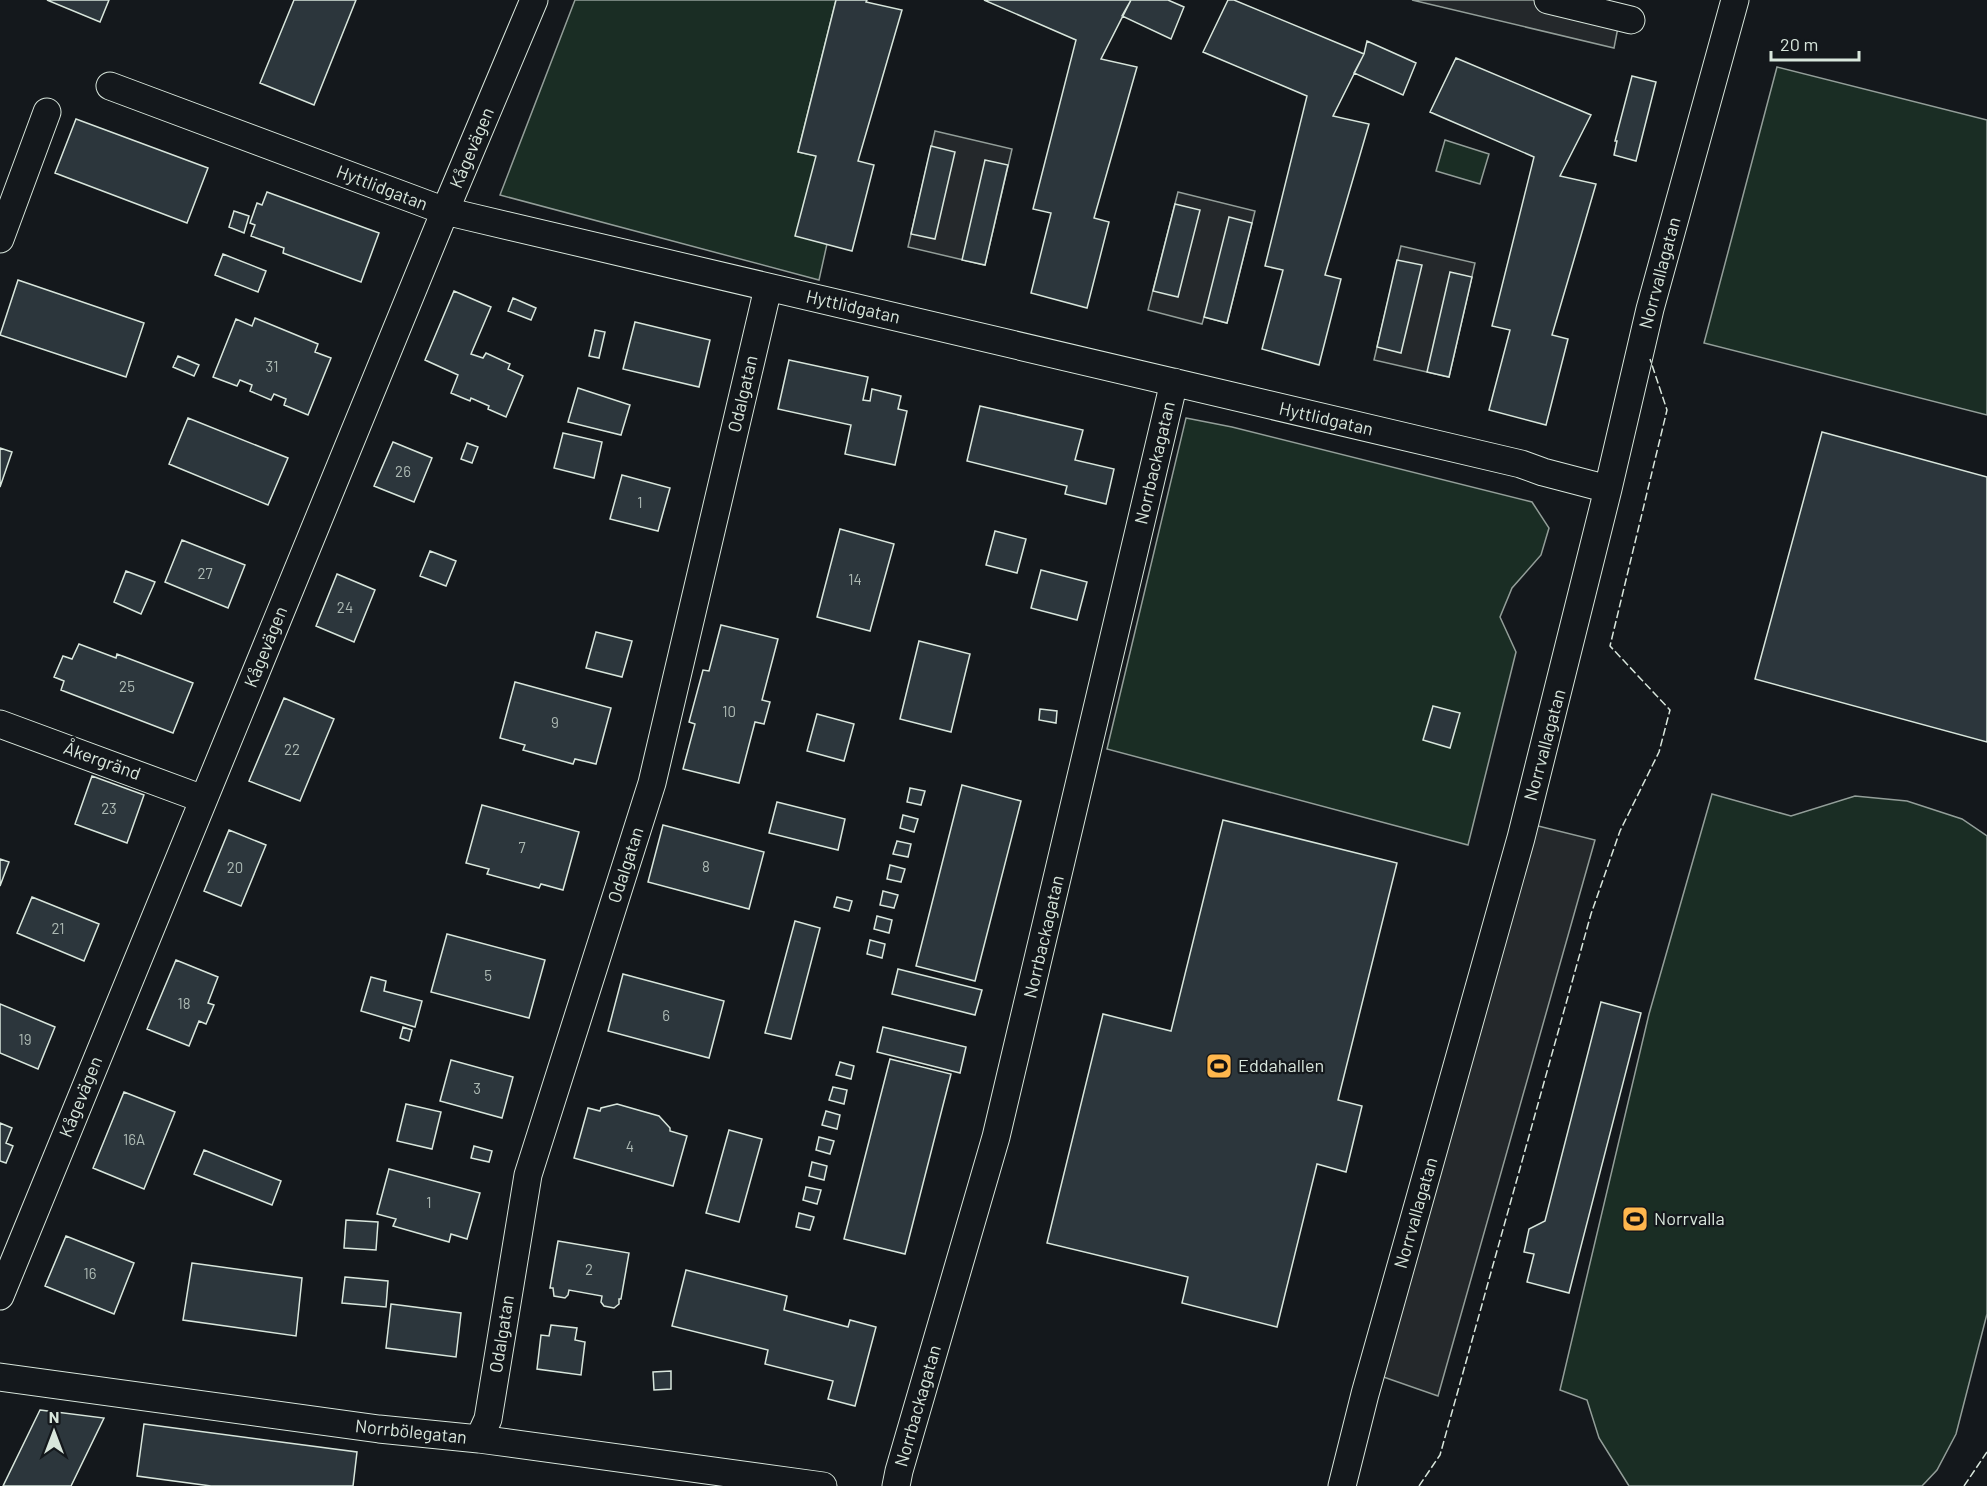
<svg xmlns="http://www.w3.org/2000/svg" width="1987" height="1486" font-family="Barlow,sans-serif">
<rect width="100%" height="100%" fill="#14181c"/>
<path fill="#1a2d24" stroke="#939e99" stroke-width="1.5" d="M 575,0 L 836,0 L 798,152 L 816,156 L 827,244 L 819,280 L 500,195 Z
M 1777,67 L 1987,120 L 1987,415 L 1704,343 Z
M 1445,140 L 1489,154 L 1480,184 L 1436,171 Z
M 1186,418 L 1232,427 L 1532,502 L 1549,528 L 1541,555 L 1512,588 L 1500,617 L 1516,652 L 1468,845 L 1107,749 Z
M 1712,794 L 1791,816 L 1855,796 L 1907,801 L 1962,819 L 1987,836 L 1987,1314 L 1956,1434 L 1937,1470 L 1922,1486 L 1629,1486 L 1599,1438 L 1587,1400 L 1560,1390 L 1649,1014 Z"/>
<path fill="#24282b" stroke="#939e99" stroke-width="1.5" d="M 1412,0 L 1548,0 L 1620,17 L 1614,48 Z
M 935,131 L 1012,149 L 985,265 L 908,247 Z
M 1178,192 L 1255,211 L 1227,323 L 1204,317 L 1202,324 L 1148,310 Z
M 1401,246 L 1475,263 L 1449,377 L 1374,360 Z
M 1526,823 L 1595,840 L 1438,1396 L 1372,1373 Z"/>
<path fill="#2c363c" stroke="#d8e6dc" stroke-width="1.5" d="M 47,0 L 109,0 L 100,22 Z
M 294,0 L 356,0 L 314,105 L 260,83 Z
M 836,0 L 867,0 L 866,2 L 902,10 L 858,161 L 874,165 L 852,251 L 795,236 L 816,156 L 798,152 Z
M 984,0 L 1131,0 L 1101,59 L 1137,67 L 1094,218 L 1109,222 L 1087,308 L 1031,293 L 1051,213 L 1033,209 L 1076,40 Z
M 1131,0 L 1168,0 L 1184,7 L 1171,39 L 1122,16 Z
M 1228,0 L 1234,0 L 1364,54 L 1333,116 L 1369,124 L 1325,275 L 1341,279 L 1319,365 L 1262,349 L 1283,270 L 1265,266 L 1307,96 L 1203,52 Z
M 1367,41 L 1416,63 L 1403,95 L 1354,73 L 1364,54 Z
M 1456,58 L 1591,115 L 1560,176 L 1596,184 L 1552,335 L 1568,339 L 1546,425 L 1489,410 L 1510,330 L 1492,326 L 1534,157 L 1430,112 Z
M 1632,76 L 1656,82 L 1636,161 L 1614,155 L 1617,141 L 1615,141 Z
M 76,119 L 208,168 L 187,223 L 55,173 Z
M 931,146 L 955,152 L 935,239 L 911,234 Z
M 985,160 L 1008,165 L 985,265 L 962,260 Z
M 267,192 L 379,233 L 361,282 L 283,253 L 284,248 L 251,236 L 255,225 L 250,223 L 257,203 L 262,205 Z
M 1175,204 L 1200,210 L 1178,297 L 1153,291 Z
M 234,211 L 249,216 L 244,233 L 229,227 Z
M 1229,217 L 1252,223 L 1227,323 L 1204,317 Z
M 223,254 L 266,271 L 258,292 L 215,275 Z
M 1397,260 L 1422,265 L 1401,353 L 1377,347 Z
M 1450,272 L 1472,277 L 1449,377 L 1427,372 Z
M 18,280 L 144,323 L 126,377 L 0,335 Z
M 454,291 L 491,307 L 471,354 L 483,358 L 486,353 L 510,364 L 508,369 L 523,376 L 506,417 L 488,409 L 489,406 L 471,398 L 470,401 L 451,393 L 458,375 L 425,360 Z
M 513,298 L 536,308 L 531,320 L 508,311 Z
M 255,318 L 318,344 L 315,352 L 331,358 L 308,415 L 284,405 L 286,399 L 274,394 L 271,400 L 250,391 L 252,385 L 240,380 L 237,386 L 213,377 L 236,319 L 252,326 Z
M 635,322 L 710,340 L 699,387 L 623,369 Z
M 595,330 L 605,332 L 599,358 L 589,356 Z
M 178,356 L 199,365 L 194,376 L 173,367 Z
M 789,360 L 868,377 L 863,400 L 870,401 L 872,389 L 901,396 L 898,409 L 907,411 L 895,465 L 845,454 L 851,425 L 778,409 Z
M 578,388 L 630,405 L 621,435 L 568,422 Z
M 980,406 L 1083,430 L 1075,460 L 1114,469 L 1106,504 L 1065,494 L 1067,486 L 967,461 Z
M 188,418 L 288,458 L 268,505 L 169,464 Z
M 1822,432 L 1987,477 L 1987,742 L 1755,679 Z
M 563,433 L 602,442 L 594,478 L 554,468 Z
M 393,442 L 432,458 L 414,502 L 374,486 Z
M 467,443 L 478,447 L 472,463 L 461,459 Z
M 0,448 L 12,452 L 0,487 Z
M 622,475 L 670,488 L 658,531 L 610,519 Z
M 840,529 L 894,544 L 870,631 L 817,617 Z
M 995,531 L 1026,539 L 1017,573 L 986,565 Z
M 182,540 L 245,565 L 228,608 L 165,582 Z
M 430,551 L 456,561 L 446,586 L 420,576 Z
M 1041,570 L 1087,582 L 1077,620 L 1031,608 Z
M 126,571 L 155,582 L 141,614 L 114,602 Z
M 337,574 L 375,590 L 354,642 L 316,626 Z
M 721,625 L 778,639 L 762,700 L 770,702 L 764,724 L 755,722 L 739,783 L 683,769 L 695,724 L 689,722 L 703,670 L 709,671 Z
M 596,632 L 632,641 L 622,677 L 586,668 Z
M 919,641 L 970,654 L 951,732 L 900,719 Z
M 79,644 L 116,658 L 117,654 L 193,683 L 173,733 L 61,690 L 64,681 L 54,677 L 63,656 L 72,659 Z
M 515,682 L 611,708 L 596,764 L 575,759 L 573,764 L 523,750 L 525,745 L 500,738 Z
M 284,698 L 334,719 L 300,801 L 249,781 Z
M 1433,706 L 1460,713 L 1450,748 L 1423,740 Z
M 1040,709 L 1057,711 L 1056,723 L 1039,720 Z
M 817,714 L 854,724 L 844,761 L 807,751 Z
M 92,776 L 144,795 L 127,843 L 75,824 Z
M 962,785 L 1021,801 L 975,981 L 916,966 Z
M 910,788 L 925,791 L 921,805 L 907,802 Z
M 777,802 L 845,819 L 838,850 L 769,833 Z
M 482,805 L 579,832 L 563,890 L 541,884 L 539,888 L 487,874 L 489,869 L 466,863 Z
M 903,815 L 918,819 L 914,832 L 900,828 Z
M 1223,820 L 1397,863 L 1338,1100 L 1362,1106 L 1346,1172 L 1317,1164 L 1277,1327 L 1182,1303 L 1188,1277 L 1047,1243 L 1103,1014 L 1171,1031 Z
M 663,825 L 764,852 L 749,909 L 648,882 Z
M 229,830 L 266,845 L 241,906 L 204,891 Z
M 897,841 L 911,844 L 908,857 L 893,854 Z
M 0,859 L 9,862 L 0,886 Z
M 890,865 L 905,869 L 901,882 L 887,879 Z
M 883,891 L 898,895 L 894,908 L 880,905 Z
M 32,897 L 99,924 L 84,961 L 17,933 Z
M 837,897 L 852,901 L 849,911 L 834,907 Z
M 877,916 L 892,920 L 889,933 L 874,929 Z
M 795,921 L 820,928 L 791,1039 L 765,1033 Z
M 447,934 L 545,960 L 529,1018 L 431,992 Z
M 870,940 L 885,944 L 882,958 L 867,954 Z
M 176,960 L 218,977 L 208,1003 L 214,1005 L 206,1024 L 199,1021 L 189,1046 L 147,1029 Z
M 898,969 L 982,990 L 975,1015 L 892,994 Z
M 623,974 L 724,1001 L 709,1058 L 608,1031 Z
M 371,977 L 386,981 L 384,991 L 422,1001 L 415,1027 L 361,1011 Z
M 1601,1002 L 1641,1013 L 1569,1293 L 1527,1282 L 1534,1254 L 1524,1252 L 1529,1229 L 1545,1221 Z
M 0,1004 L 55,1027 L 38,1069 L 0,1053 Z
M 403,1027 L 412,1030 L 409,1041 L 400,1038 Z
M 883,1027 L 966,1047 L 960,1073 L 877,1052 Z
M 890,1059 L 951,1074 L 905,1254 L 844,1239 Z
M 451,1060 L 513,1077 L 502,1118 L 440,1101 Z
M 840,1062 L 854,1066 L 851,1079 L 836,1075 Z
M 833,1087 L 847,1090 L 844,1104 L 829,1100 Z
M 124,1092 L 175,1112 L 144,1189 L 93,1168 Z
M 406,1104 L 441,1112 L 432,1149 L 397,1141 Z
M 617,1104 L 659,1116 L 670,1128 L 670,1131 L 687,1136 L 673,1186 L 574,1158 L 588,1108 L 600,1111 L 601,1108 Z
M 826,1111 L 840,1115 L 837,1129 L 822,1125 Z
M 0,1123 L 12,1128 L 6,1143 L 13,1146 L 6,1163 L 0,1161 Z
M 729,1130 L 762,1139 L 739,1222 L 706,1213 Z
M 819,1137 L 834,1141 L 830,1154 L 816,1150 Z
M 474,1146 L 492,1151 L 489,1162 L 471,1158 Z
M 204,1150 L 281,1181 L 272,1205 L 194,1174 Z
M 812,1162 L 827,1166 L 824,1180 L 809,1176 Z
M 389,1169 L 480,1193 L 467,1239 L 451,1234 L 449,1242 L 393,1226 L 396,1219 L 377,1214 Z
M 806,1187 L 821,1190 L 817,1204 L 803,1200 Z
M 799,1213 L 814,1217 L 810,1230 L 796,1227 Z
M 346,1220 L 378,1222 L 376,1250 L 344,1248 Z
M 66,1236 L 134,1263 L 114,1314 L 45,1286 Z
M 558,1241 L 629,1253 L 621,1299 L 619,1299 L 619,1304 L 614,1308 L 604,1306 L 601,1302 L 602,1296 L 569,1290 L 568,1295 L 565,1298 L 554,1296 L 553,1288 L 550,1288 Z
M 192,1263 L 302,1278 L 296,1336 L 183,1320 Z
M 686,1270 L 787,1296 L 784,1310 L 848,1327 L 850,1320 L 876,1327 L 855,1406 L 828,1399 L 833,1381 L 765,1364 L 768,1350 L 672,1326 Z
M 345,1277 L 388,1281 L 386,1307 L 342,1303 Z
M 391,1304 L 461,1313 L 456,1357 L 386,1348 Z
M 551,1325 L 577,1328 L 575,1340 L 585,1342 L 581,1375 L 537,1369 L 541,1335 L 549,1336 Z
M 671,1371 L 671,1389 L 654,1390 L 653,1372 Z
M 40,1410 L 104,1418 L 71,1486 L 3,1486 Z
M 144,1424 L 357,1452 L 353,1486 L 211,1486 L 137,1476 Z"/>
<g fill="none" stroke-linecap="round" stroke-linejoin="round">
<defs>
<path id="minor" d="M 1548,0 L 1631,20
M 110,86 L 445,211 L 1521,464 L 1543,472 L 1608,489
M 0,239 L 47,112
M 0,724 L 203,799
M 0,1296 L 445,211 L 534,0
M 0,1377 L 379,1429 L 479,1439 L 823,1486
M 479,1439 L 488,1419 L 528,1175 L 652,783 L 768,288
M 896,1486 L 899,1471 L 996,1137 L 1174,382
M 1342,1486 L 1365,1394 L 1521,838 L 1608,489 L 1650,309 L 1735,0"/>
</defs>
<use href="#minor" stroke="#d8e6dc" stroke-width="29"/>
<use href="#minor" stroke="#14181c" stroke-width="27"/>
<path stroke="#d8e6dc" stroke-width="1.5" stroke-dasharray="8 3" stroke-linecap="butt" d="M 1419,1486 L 1440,1455 L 1591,914 L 1620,831 L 1659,752 L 1670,710 L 1610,646 L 1667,410 L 1650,359
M 1964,1486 L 1987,1452"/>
</g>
<defs>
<symbol id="stadium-square" viewBox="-11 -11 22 22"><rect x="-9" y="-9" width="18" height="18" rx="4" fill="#ffb74d" stroke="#14181c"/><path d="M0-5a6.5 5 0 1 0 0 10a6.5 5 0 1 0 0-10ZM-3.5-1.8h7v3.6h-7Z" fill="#111"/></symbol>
</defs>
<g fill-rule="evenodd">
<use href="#stadium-square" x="1204" y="1051" width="30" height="30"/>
<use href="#stadium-square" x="1620" y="1204" width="30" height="30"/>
</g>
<g text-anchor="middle" stroke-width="4.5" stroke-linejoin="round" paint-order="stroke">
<g font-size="15" fill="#adbab4">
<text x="272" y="372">31</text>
<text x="403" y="477">26</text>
<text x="640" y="508">1</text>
<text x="205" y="579">27</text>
<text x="855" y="585">14</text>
<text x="345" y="613">24</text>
<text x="127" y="692">25</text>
<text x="729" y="717">10</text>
<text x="555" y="728">9</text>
<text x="292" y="755">22</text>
<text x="109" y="814">23</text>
<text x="522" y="853">7</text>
<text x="706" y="872">8</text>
<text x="235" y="873">20</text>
<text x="58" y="934">21</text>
<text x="488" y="981">5</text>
<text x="184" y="1009">18</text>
<text x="666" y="1021">6</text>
<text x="25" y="1045">19</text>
<text x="477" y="1094">3</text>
<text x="134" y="1145">16A</text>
<text x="630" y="1152">4</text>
<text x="429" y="1208">1</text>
<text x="589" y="1275">2</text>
<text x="90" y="1279">16</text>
</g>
<g font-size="18" fill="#d8e6dc" stroke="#14181c">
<text transform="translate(472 148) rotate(-67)" y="6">Kågevägen</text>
<text transform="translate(382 188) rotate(21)" y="6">Hyttlidgatan</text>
<text transform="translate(1660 273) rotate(-75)" y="6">Norrvallagatan</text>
<text transform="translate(853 307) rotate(13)" y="6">Hyttlidgatan</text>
<text transform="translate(743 394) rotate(-77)" y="6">Odalgatan</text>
<text transform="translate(1326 419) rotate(13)" y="6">Hyttlidgatan</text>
<text transform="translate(1155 463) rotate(-77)" y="6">Norrbackagatan</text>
<text transform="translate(266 647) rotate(-68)" y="6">Kågevägen</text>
<text transform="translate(1545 745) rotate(-75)" y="6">Norrvallagatan</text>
<text transform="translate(102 761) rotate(20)" y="6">Åkergränd</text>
<text transform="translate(626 865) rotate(-72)" y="6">Odalgatan</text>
<text transform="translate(1044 937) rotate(-77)" y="6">Norrbackagatan</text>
<text transform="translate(81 1097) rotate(-68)" y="6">Kågevägen</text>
<text transform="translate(1416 1213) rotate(-74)" y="6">Norrvallagatan</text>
<text transform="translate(502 1334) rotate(-81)" y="6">Odalgatan</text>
<text transform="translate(918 1406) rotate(-74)" y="6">Norrbackagatan</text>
<text transform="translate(411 1432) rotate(6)" y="6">Norrbölegatan</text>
</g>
<g font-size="18" fill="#d8e6dc" stroke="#14181c" text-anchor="start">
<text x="1238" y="1072">Eddahallen</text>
<text x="1654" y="1225">Norrvalla</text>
</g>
</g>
<g transform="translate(54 1432)" stroke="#14181c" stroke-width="4.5" paint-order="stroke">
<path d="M0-4.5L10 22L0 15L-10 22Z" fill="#d8e6dc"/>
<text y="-9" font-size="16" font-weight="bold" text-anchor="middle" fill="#d8e6dc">N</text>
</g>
<path d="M1771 51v9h88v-9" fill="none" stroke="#d8e6dc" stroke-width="3"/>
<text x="1780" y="51" font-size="18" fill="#d8e6dc" stroke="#14181c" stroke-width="4.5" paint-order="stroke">20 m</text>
</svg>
